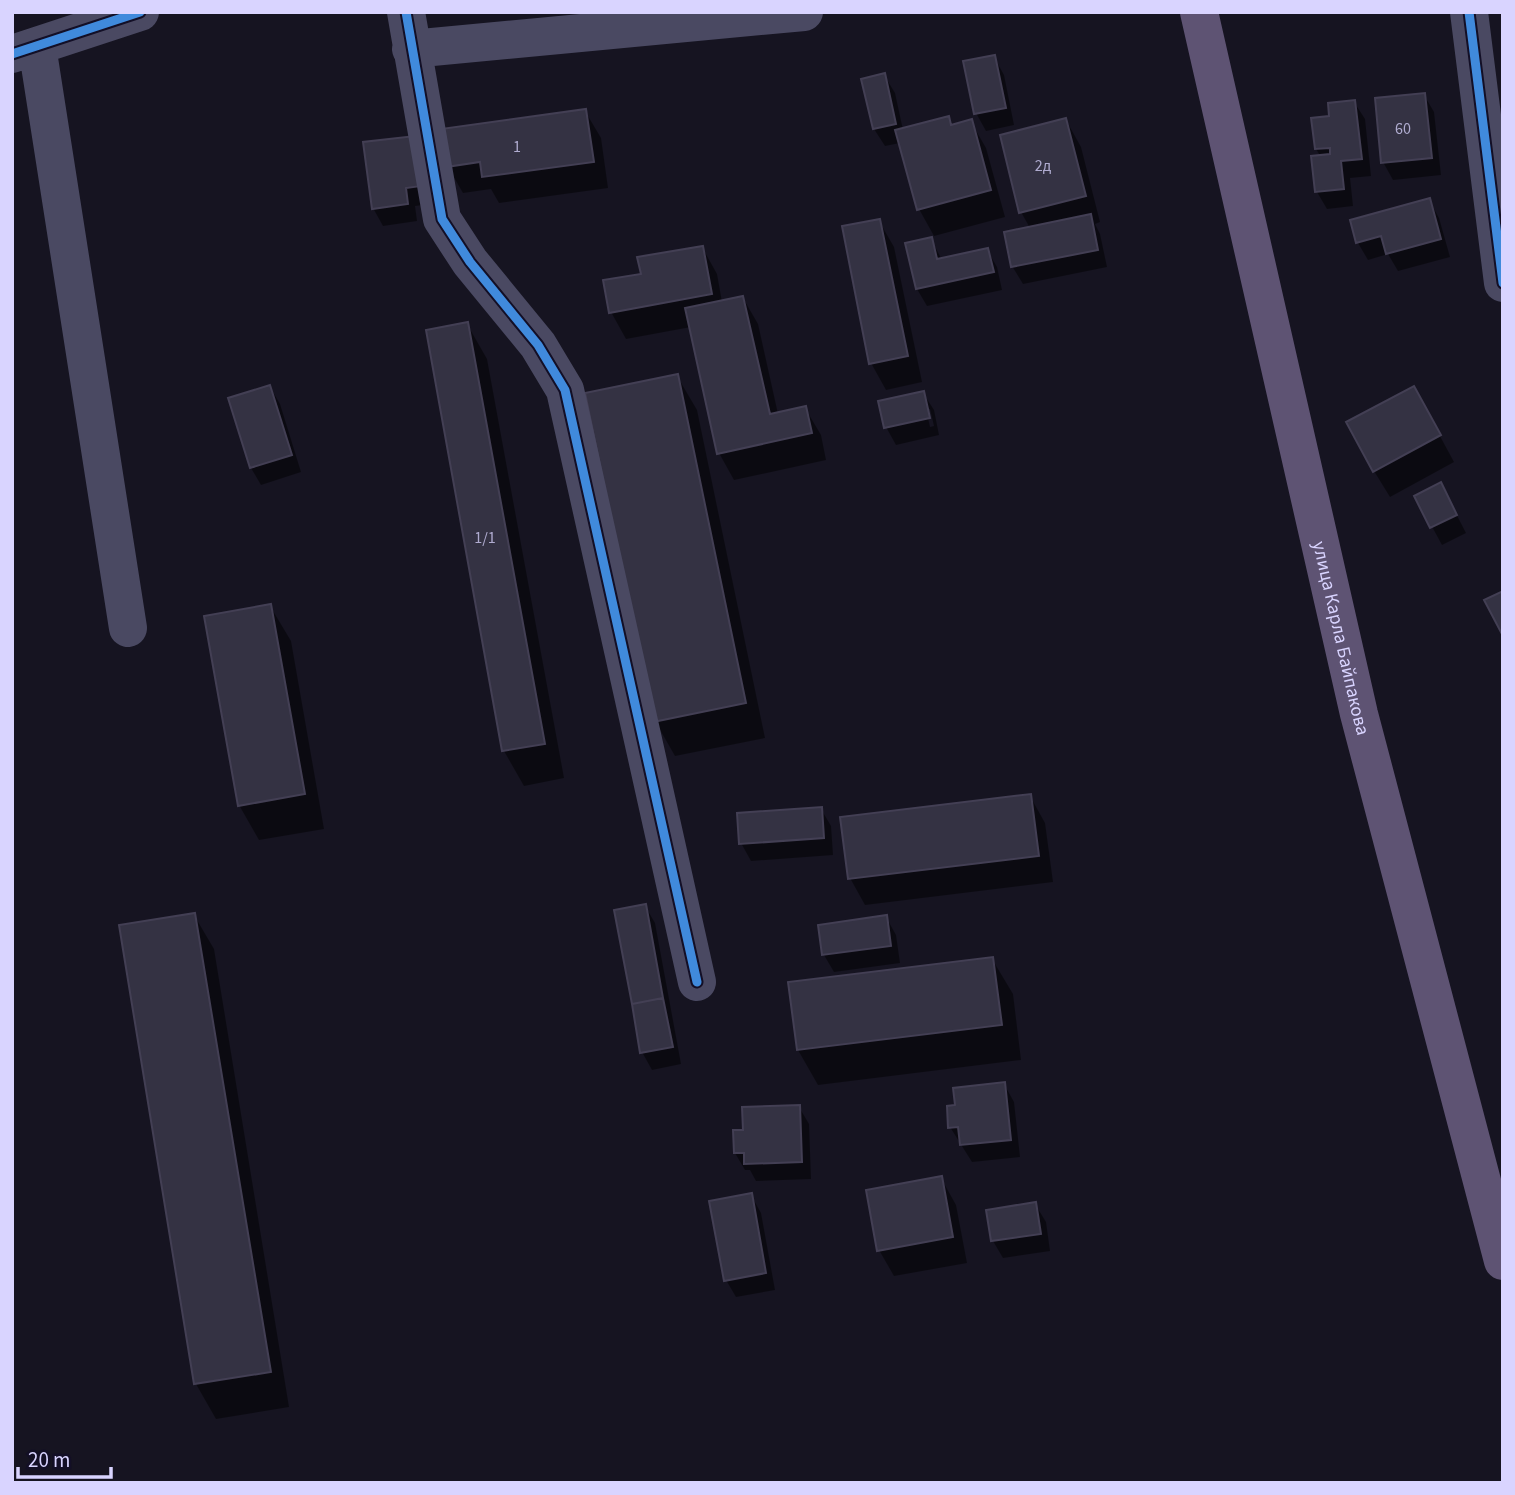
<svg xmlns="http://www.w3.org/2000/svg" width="1515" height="1495" font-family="'Source Sans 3',sans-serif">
<rect width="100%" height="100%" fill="#161421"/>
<path fill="#0007" fill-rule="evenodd" d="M 994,57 L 1004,75 L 1014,125 L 986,131 L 976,113 Z
M 884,75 L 895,93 L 903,130 L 948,118 L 953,126 L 971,122 L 986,148 L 1005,217 L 934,236 L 919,209 L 900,143 L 885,146 L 874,129 L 864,80 Z
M 1424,95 L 1434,112 L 1441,175 L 1393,180 L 1383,162 Z
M 1354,102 L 1365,119 L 1371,176 L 1350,178 L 1353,206 L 1327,209 L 1317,192 L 1321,157 L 1316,149 L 1331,118 Z
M 585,111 L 601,138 L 608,188 L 499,203 L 491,189 L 463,193 L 448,167 Z
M 1066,120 L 1081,147 L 1100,222 L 1095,224 L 1100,234 L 1107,267 L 1023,284 L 1012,266 L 1030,228 L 1021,212 Z
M 414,138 L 430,204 L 415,206 L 417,221 L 383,226 L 373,208 Z
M 1429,200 L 1439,218 L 1450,257 L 1398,271 L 1388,254 L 1368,260 L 1358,243 L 1352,221 Z
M 879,221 L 894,247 L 922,382 L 886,390 L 871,363 Z
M 931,239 L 942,260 L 987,250 L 997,267 L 1002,290 L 927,306 L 917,289 Z
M 702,247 L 717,274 L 722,302 L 743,298 L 758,324 L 778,414 L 805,408 L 821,435 L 826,460 L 734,480 L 719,453 L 691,327 L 626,339 L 611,312 L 643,275 Z
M 467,324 L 487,359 L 564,778 L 524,786 L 504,751 L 428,331 Z
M 677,376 L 697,410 L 765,738 L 675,756 L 655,721 Z
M 270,387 L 280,404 L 301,472 L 261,485 L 251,468 L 230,399 Z
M 923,393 L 934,410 L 939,435 L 896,445 L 886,427 ZM 926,409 L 930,409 L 934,426 L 930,427 Z
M 1428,414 L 1454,462 L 1390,497 L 1374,471 Z
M 1416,497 L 1450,502 L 1466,533 L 1442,545 Z
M 270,606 L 291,641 L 324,829 L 259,840 L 239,805 Z
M 1030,796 L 1045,823 L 1053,882 L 865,905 L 850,878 Z
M 821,809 L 831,826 L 833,855 L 751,861 L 741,843 Z
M 645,906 L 655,923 L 681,1064 L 652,1070 L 642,1052 Z
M 194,915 L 214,949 L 289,1407 L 216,1419 L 196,1384 L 121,926 Z
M 886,917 L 896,935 L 900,963 L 834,972 L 824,955 L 820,927 Z
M 992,959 L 1013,994 L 1021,1060 L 818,1085 L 798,1050 Z
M 1004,1084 L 1014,1102 L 1020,1157 L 972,1162 L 950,1127 L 957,1107 Z
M 799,1107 L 809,1124 L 811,1179 L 756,1181 L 750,1170 L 745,1170 L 735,1153 L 745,1131 Z
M 941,1178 L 956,1205 L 967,1263 L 894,1276 L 879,1250 Z
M 751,1195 L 761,1213 L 775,1290 L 736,1297 L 726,1280 Z
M 1035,1204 L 1046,1222 L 1050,1251 L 1003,1258 L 993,1241 L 988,1211 Z"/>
<path fill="#343243" stroke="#433f54" stroke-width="2" d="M 995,55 L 1006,108 L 974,114 L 963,61 Z
M 885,73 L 896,124 L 873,129 L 861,79 Z
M 1425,93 L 1432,158 L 1381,163 L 1375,98 Z
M 1355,100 L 1362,159 L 1341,161 L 1344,189 L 1315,192 L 1311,156 L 1330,154 L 1330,148 L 1315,149 L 1311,118 L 1329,116 L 1328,103 Z
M 586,109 L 594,162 L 482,177 L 480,162 L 446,167 L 441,129 Z
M 949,116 L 951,125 L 972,119 L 991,190 L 917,210 L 895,130 Z
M 1066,118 L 1086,196 L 1019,213 L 1000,135 Z
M 415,136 L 421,186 L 406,188 L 408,204 L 372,209 L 363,142 Z
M 1430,198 L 1441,239 L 1386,254 L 1381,236 L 1356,243 L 1350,220 Z
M 1091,214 L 1098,250 L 1011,267 L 1004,232 Z
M 880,219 L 908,356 L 869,364 L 842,226 Z
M 932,237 L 937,259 L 988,248 L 994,272 L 916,289 L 905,243 Z
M 703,246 L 712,294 L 609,313 L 603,280 L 641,274 L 637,257 Z
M 743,296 L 770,414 L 806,406 L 812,433 L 717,454 L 685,308 Z
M 468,322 L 545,744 L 502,751 L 426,330 Z
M 678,374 L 746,703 L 653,722 L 585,393 Z
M 270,385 L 292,455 L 250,468 L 228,398 Z
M 1414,386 L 1441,435 L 1373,472 L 1346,422 Z
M 924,391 L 930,418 L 884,428 L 878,401 Z
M 1441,482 L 1457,515 L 1430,528 L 1414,496 Z
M 1503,591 L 1503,636 L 1484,600 Z
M 271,604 L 305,794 L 238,806 L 204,616 Z
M 1031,794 L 1039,856 L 848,879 L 840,817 Z
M 822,807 L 824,838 L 739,844 L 737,813 Z
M 646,904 L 663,998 L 632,1004 L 614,910 Z
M 195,913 L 271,1372 L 194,1384 L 119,925 Z
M 887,915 L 891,946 L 822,955 L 818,925 Z
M 993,957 L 1002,1025 L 797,1050 L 788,982 Z
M 663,998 L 673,1047 L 640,1053 L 632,1004 Z
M 1005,1082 L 1011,1140 L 960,1145 L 958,1127 L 948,1128 L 947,1106 L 955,1105 L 953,1088 Z
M 800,1105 L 802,1162 L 744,1164 L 744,1153 L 734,1153 L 733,1130 L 743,1130 L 742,1107 Z
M 942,1176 L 953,1237 L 877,1251 L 866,1190 Z
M 752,1193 L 766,1273 L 724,1281 L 709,1201 Z
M 1036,1202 L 1041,1234 L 991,1241 L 986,1210 Z"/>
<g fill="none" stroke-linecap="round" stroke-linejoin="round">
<path stroke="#4a4962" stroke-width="38" d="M 406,12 L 442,219 L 470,262 L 538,345 L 565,390 L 697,982
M 1469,12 L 1503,283
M 37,46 L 128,628
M 411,49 L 804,12
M 12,54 L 140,12"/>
<path stroke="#5e5373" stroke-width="38" id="s1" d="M 1199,12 L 1359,714 L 1503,1261"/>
<defs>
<path id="cycleway" d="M 406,12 L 442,219 L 470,262 L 538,345 L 565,390 L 697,982
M 1469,12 L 1503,283
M 12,54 L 140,12"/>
</defs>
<use href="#cycleway" stroke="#130f26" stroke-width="13"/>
<use href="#cycleway" stroke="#408adc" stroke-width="9"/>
</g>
<g text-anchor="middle" stroke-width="6" stroke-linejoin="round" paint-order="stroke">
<g font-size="16" fill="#b0acd0">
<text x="1403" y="134">60</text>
<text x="517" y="152">1</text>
<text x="1043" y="171">2д</text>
<text x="485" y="543">1/1</text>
</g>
<g font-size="19" fill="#d9d4ff" stroke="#130f26">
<text dy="7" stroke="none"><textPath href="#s1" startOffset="642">улица Карла Байпакова</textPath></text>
</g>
</g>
<rect width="1515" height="1495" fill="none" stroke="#d9d4ff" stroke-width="28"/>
<path d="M18 1467v10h93v-10" fill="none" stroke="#d9d4ff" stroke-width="3.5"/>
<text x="28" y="1467" font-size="21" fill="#d9d4ff" stroke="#130f26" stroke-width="5" paint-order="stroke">20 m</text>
</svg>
